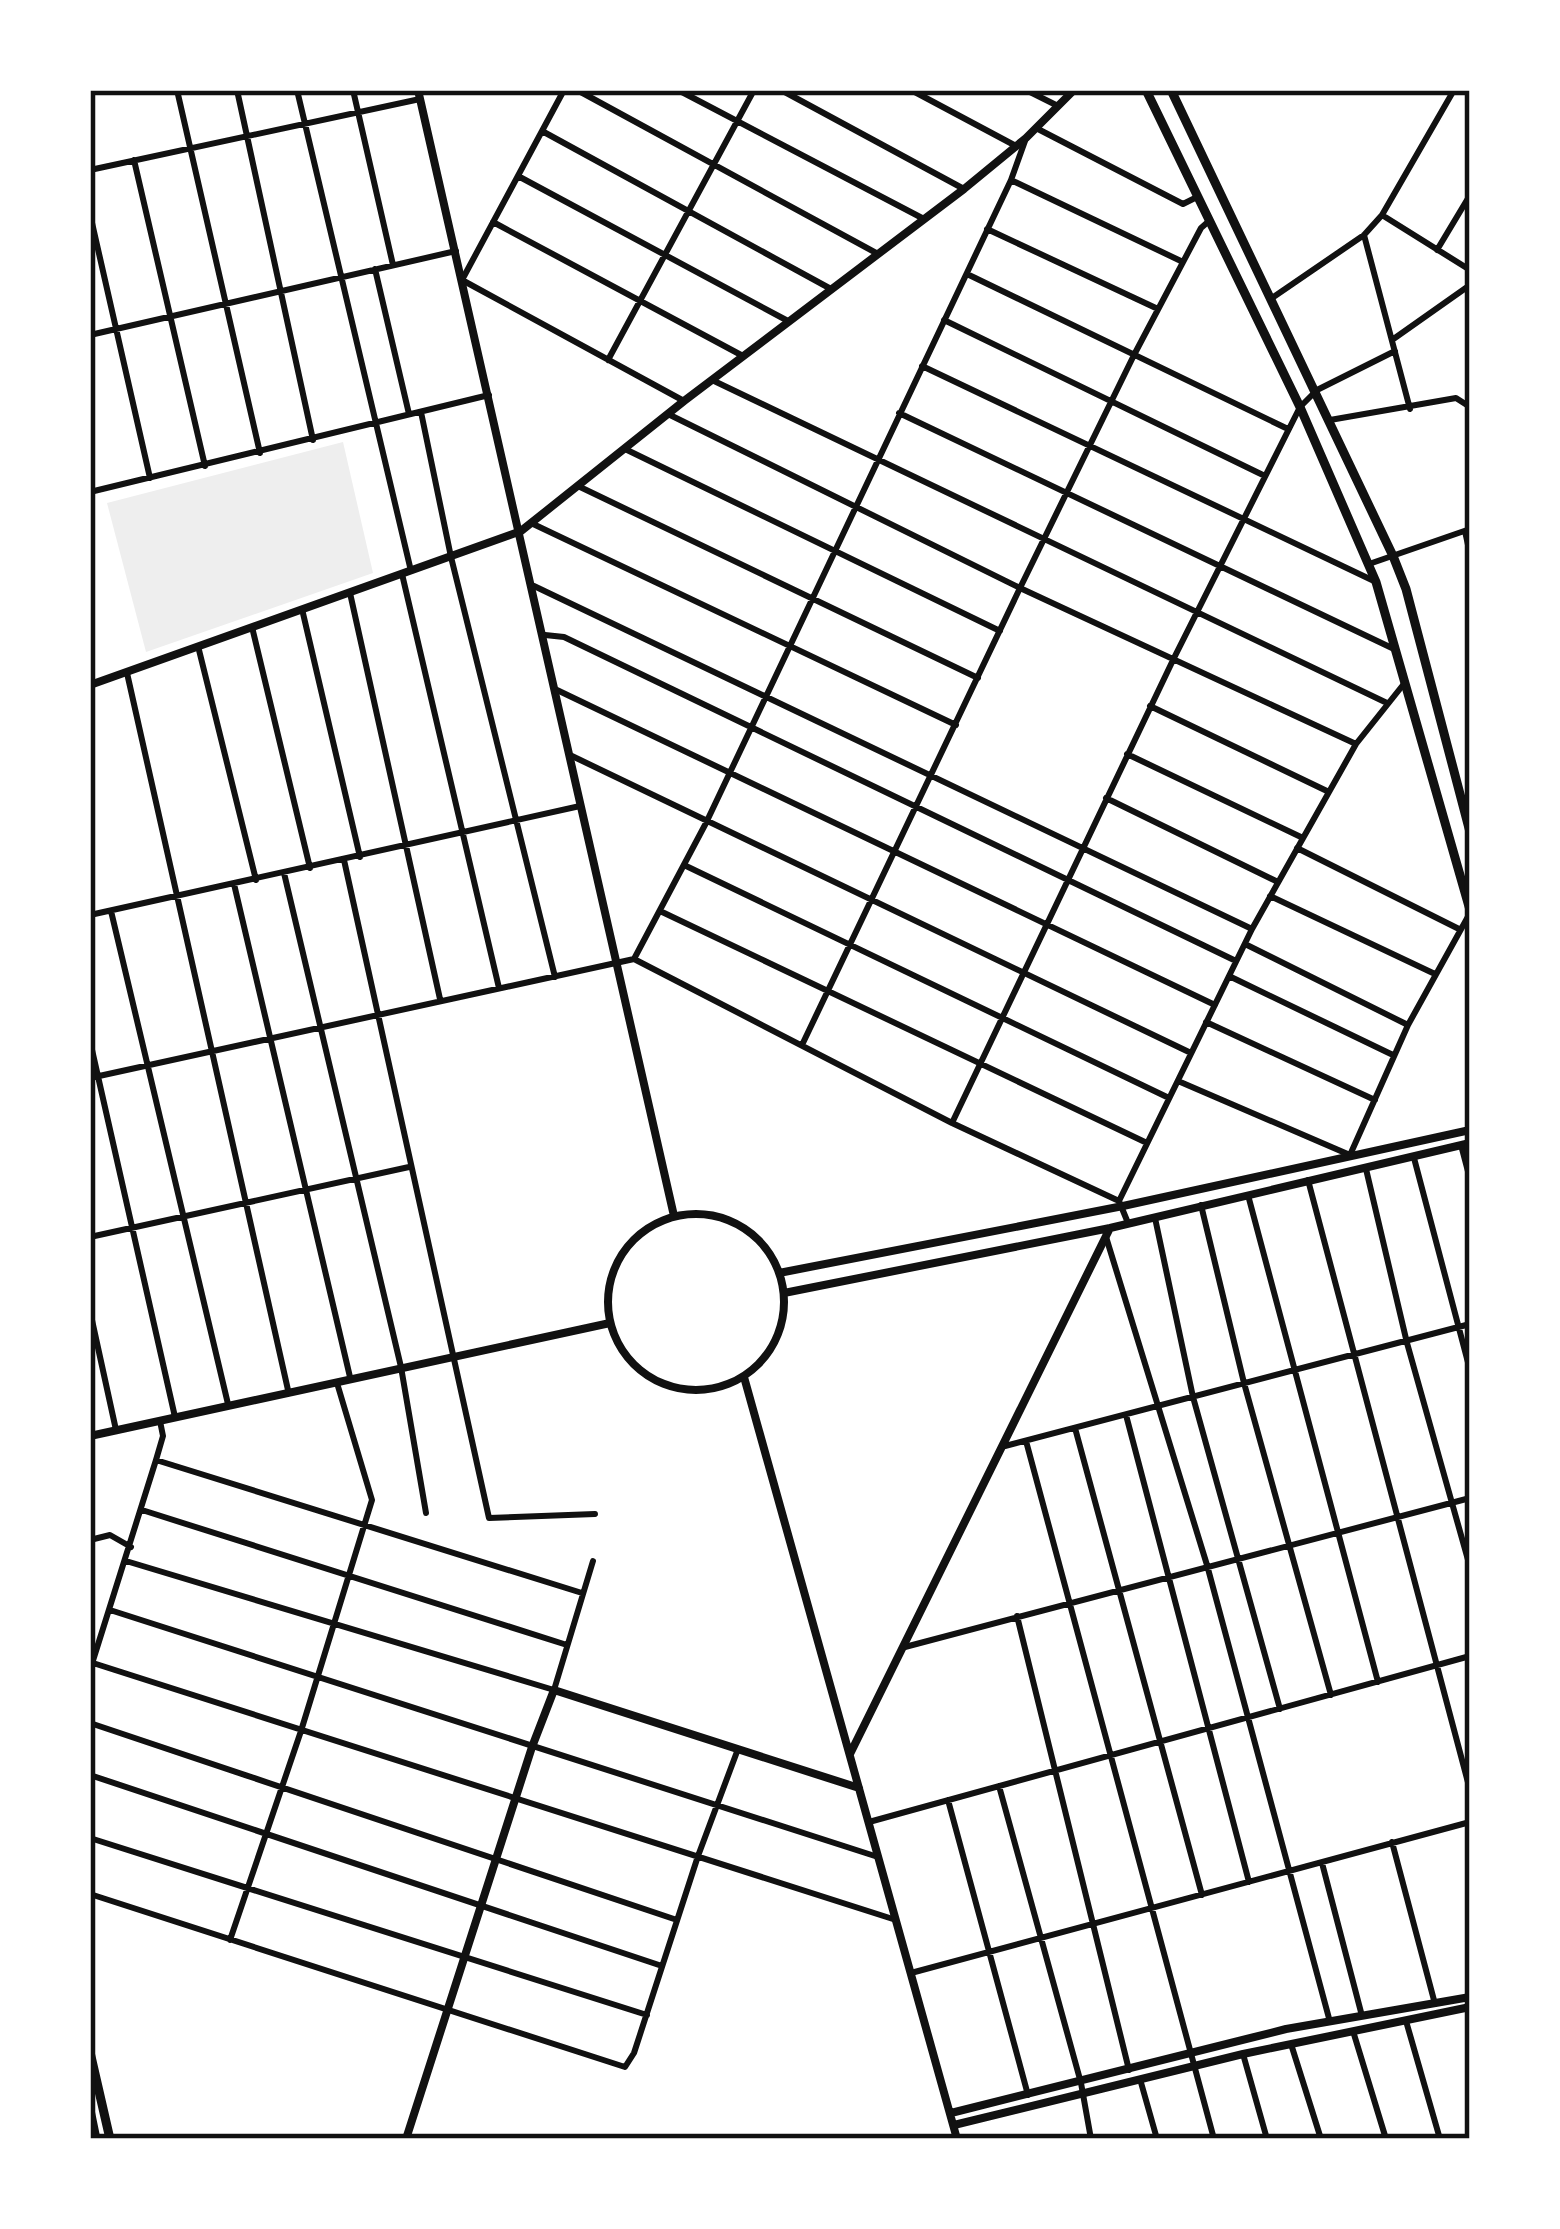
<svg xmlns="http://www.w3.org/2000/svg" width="1560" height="2229" font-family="'Exo 2',sans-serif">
<rect width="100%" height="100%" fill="#fff"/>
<path fill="#eee" d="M 343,442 L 373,573 L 146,652 L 107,503 Z"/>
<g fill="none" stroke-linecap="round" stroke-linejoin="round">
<path stroke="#111" stroke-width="6" d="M 177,90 L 260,453
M 237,90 L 313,440
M 297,90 L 411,571
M 353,90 L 393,265
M 564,90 L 462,280 L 684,401
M 577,90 L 878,254
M 678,90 L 924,219
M 781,90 L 964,189
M 911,90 L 1016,146
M 1026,90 L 1058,106
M 1036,128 L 1183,204 L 1197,197
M 542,131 L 831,289
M 134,160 L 205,466
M 90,170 L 420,99
M 518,176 L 788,321
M 1011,180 L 1183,262
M 90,214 L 150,478
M 1382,215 L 1470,270
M 493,222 L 743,356
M 987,229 L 1158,309
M 1364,235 L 1410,409
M 1437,250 L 1470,195
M 375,269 L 409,414
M 967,274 L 1288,429
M 1272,298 L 1364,235 L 1382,215 L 1454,90
M 944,320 L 1265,476
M 90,335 L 456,251
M 1392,340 L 1470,285
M 608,360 L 754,90
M 922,366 L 1374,581
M 712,380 L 1387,703
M 421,412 L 451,557 L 555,977
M 899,413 L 1394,649
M 668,414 L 1020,588 L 1356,744
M 1330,420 L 1456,398 L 1470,407
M 625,449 L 1000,631
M 578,486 L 978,678
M 90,492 L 489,395
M 531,523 L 956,725
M 1465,531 L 1470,554
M 1369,564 L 1470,529
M 402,574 L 499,988
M 534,586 L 1252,929
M 350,593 L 440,999
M 302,609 L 360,857
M 252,627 L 310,868
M 545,635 L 564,637 L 1236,961
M 198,646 L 256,880
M 127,673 L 288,1390
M 557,690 L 1215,1005
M 1150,706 L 1329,792
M 1127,754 L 1303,838
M 572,756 L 1191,1053
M 1106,798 L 1278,882
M 1297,848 L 1459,929
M 344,860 L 489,1518 L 595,1514
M 684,865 L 1169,1098
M 284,873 L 401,1367 L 426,1513
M 234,884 L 350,1377
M 1270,896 L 1435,974
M 111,911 L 228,1404
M 660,911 L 1147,1143
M 90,915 L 580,806
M 1245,944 L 1408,1025
M 634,959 L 952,1123 L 1119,1201 L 1128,1223
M 1229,976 L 1393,1055
M 1206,1022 L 1375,1100
M 90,1041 L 175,1417
M 802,1045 L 1020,588 L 1134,355 L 1201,228 L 1209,221
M 90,1078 L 634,959 L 706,823 L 1011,180 L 1025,141
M 1178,1081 L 1350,1155
M 952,1123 L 1174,658 L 1300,407 L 1317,390 L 1395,351
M 1461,1145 L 1470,1179
M 1350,1155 L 1408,1025 L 1470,913
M 1414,1158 L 1470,1370
M 1366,1169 L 1407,1343 L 1470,1567
M 1308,1180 L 1470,1790
M 1248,1195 L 1378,1682
M 1119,1201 L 1252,929 L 1356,744 L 1403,685
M 1201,1205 L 1244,1383 L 1331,1695
M 1155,1218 L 1193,1397 L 1280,1709
M 90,1237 L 409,1167
M 1106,1237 L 1207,1565 L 1330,2022
M 90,1311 L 116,1430
M 1126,1415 L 1249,1882
M 1075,1428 L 1202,1895
M 1026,1441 L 1214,2139
M 1005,1446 L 1470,1324
M 156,1460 L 582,1593
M 142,1510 L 567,1645
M 90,1540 L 110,1535 L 131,1547
M 126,1561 L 554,1690 L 593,1561
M 110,1610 L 878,1857
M 1017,1616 L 1129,2070
M 905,1647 L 1470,1498
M 93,1663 L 896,1920
M 90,1670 L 156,1460 L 163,1436 L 160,1421
M 90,1723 L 677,1920
M 90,1775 L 662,1966
M 999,1786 L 1081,2083 L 1091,2139
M 948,1800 L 1028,2095
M 869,1822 L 1470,1656
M 90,1838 L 647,2015
M 1392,1842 L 1435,2004
M 1322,1863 L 1362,2016
M 90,1894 L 625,2067 L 634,2053 L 698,1856 L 738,1749
M 230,1940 L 301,1731 L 372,1500 L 337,1383
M 911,1973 L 1470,1822
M 1406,2021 L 1440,2139
M 1353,2031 L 1386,2139
M 1291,2044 L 1321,2139
M 1243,2054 L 1267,2139
M 1140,2079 L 1157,2139"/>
<path stroke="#111" stroke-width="8" d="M 418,90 L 674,1216
M 90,685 L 521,531 L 684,401 L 964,189 L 1026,138 L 1074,90
M608 1302a88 88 0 1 1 176 0a88 88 0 1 1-176 0Z
M 779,1273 L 1123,1206 L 1470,1130
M 784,1293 L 1110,1228 L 1470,1143
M 744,1377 L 957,2139
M 90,1436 L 610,1323
M 850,1754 L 1109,1230
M 951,2113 L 1286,2029 L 1470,1997
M 954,2125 L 1243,2054 L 1470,2007
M 406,2139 L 532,1747 L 554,1690 L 859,1788"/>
<path stroke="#111" stroke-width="9" d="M 1146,90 L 1300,407 L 1376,582 L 1470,910
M 1171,90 L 1393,556 L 1406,589 L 1470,832
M 90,2052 L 110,2139
M 90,2110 L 96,2139"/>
</g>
<rect width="1560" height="2229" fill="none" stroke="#ffffff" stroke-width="186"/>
<rect x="93" y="93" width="1374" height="2043" fill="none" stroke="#111" stroke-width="4.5"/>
</svg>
